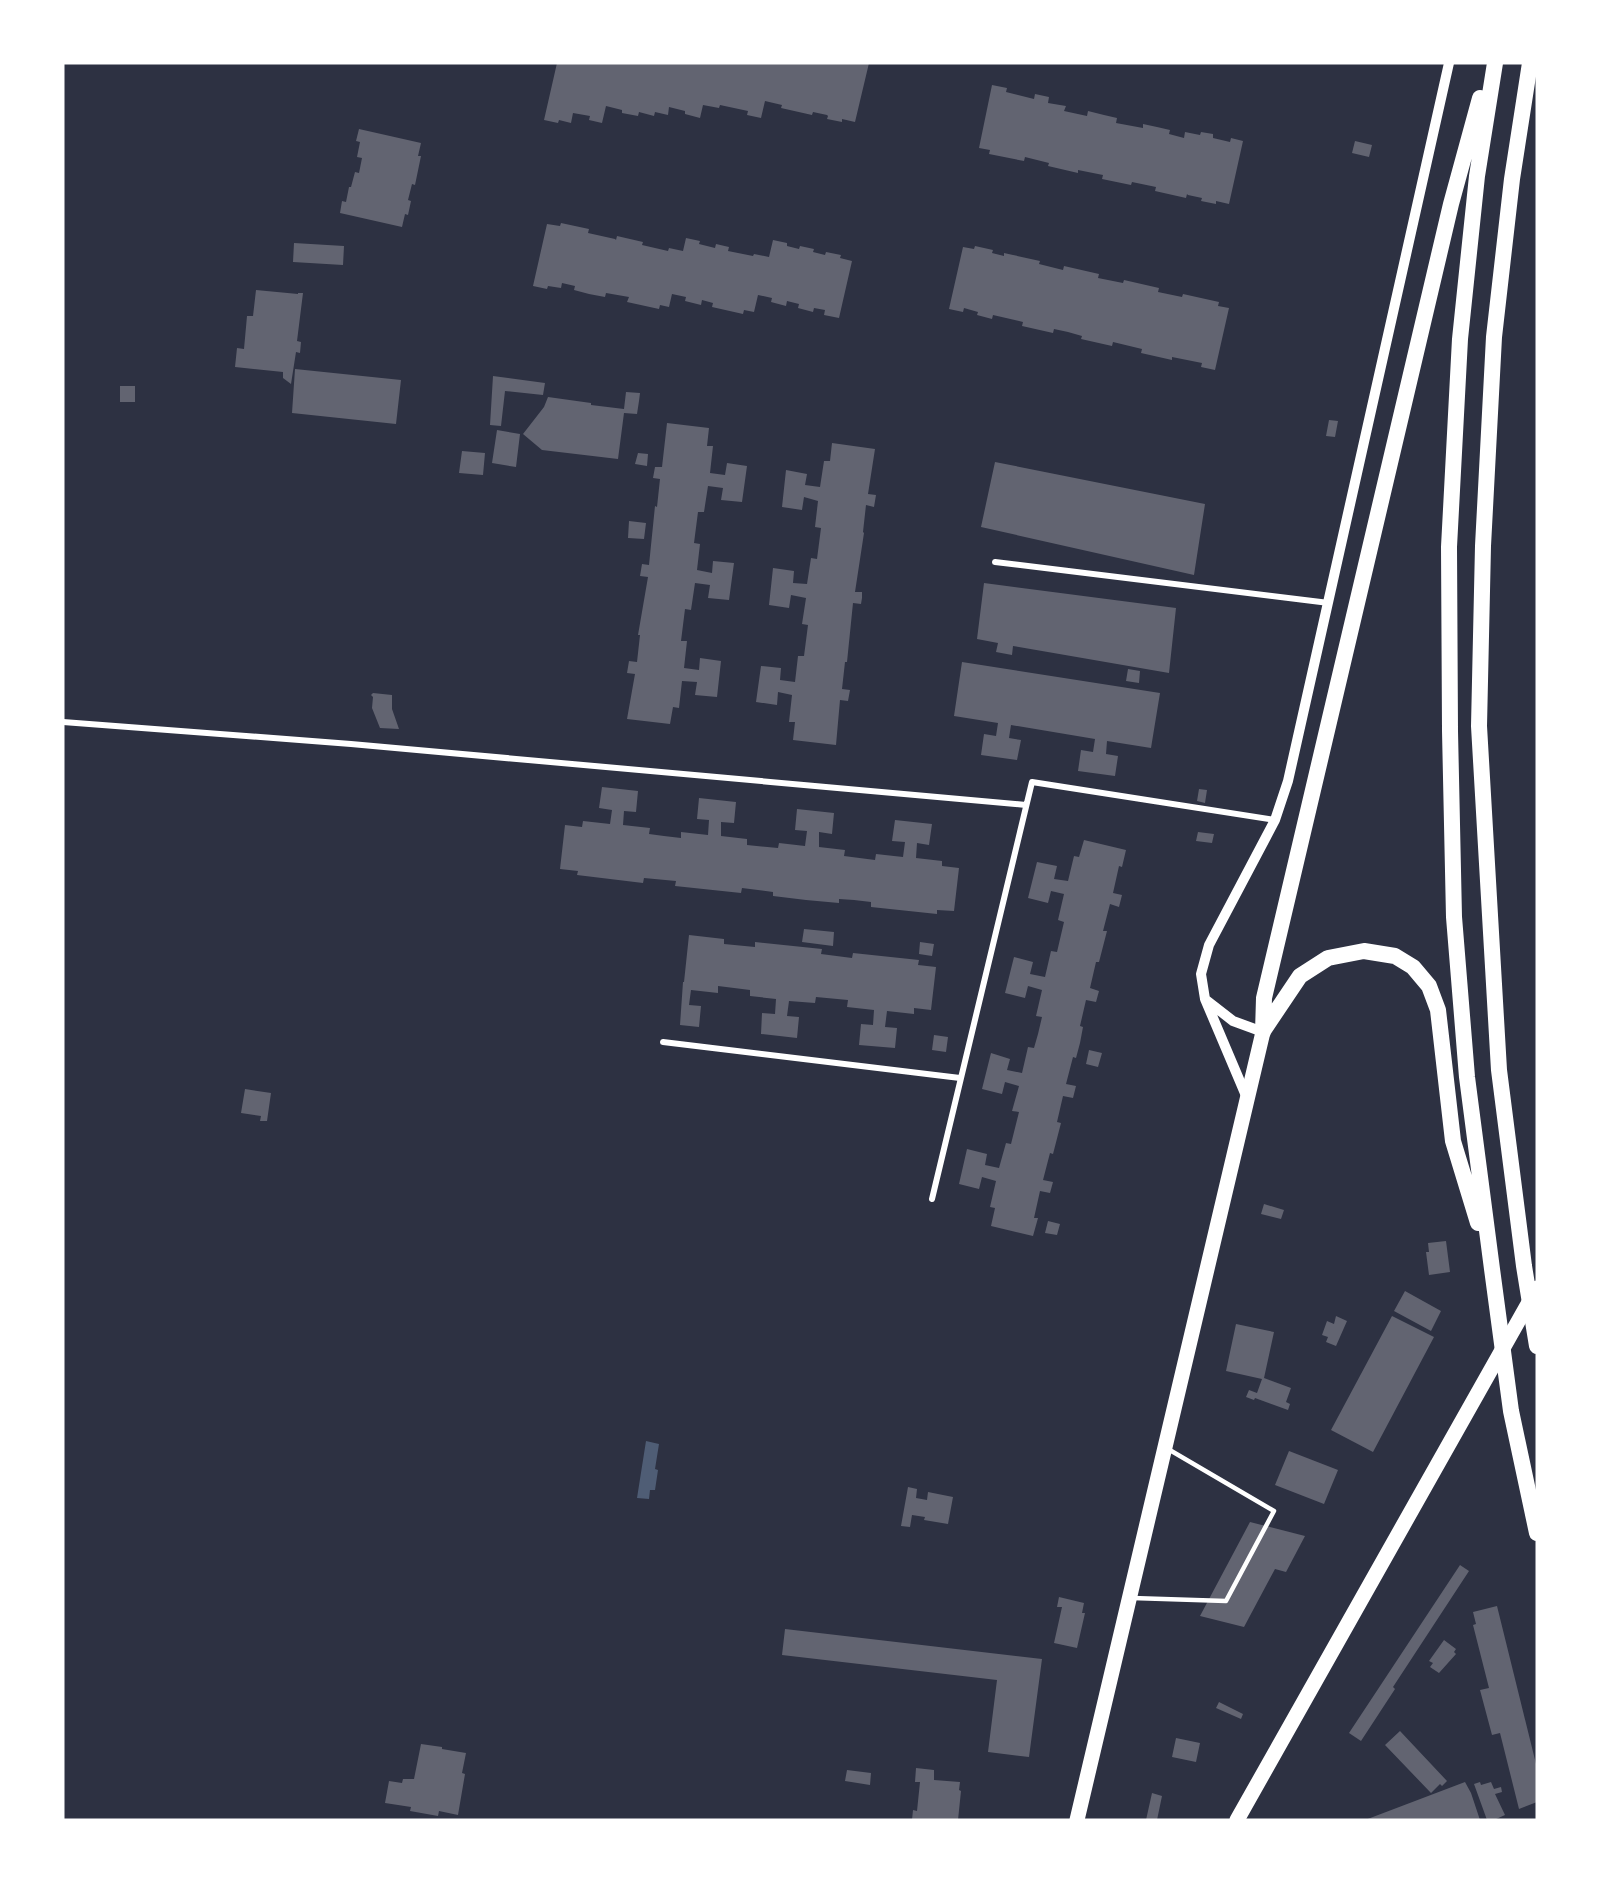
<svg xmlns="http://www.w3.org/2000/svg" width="1600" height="1883" font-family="'Golos Text',sans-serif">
<rect width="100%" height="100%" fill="#2d3142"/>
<path fill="#4f5d75" d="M 646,1441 L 659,1444 L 655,1469 L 658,1470 L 655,1490 L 650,1490 L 649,1499 L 637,1498 Z"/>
<path fill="#626471" d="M 557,63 L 869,63 L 855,122 L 842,119 L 842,122 L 827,119 L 828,116 L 827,115 L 813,112 L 812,115 L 781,108 L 782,105 L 765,101 L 761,118 L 747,115 L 748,111 L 720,105 L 719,108 L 703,105 L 700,118 L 685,114 L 685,111 L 669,107 L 668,115 L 655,112 L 654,116 L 639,112 L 638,116 L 622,113 L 622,110 L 606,106 L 602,123 L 589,120 L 590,116 L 573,113 L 571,123 L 559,120 L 558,123 L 544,120 Z
M 992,85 L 1007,88 L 1006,92 L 1034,99 L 1035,94 L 1049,97 L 1048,103 L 1066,106 L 1064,111 L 1087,116 L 1088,111 L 1104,115 L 1117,118 L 1116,123 L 1143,128 L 1143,124 L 1157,127 L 1170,130 L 1169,134 L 1184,138 L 1185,132 L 1200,135 L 1201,132 L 1213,134 L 1213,138 L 1230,142 L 1231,138 L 1243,141 L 1229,204 L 1216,201 L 1216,204 L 1201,201 L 1202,198 L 1188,195 L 1187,194 L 1186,198 L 1155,191 L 1156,187 L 1132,182 L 1131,185 L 1102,179 L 1103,175 L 1078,170 L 1078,173 L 1048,166 L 1049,163 L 1025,157 L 1024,161 L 989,154 L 990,150 L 979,148 Z
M 359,129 L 421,143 L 418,156 L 421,156 L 415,185 L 412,184 L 408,200 L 411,201 L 408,215 L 405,214 L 402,227 L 340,213 L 342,201 L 346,202 L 349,187 L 351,187 L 355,172 L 359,173 L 362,158 L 357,157 L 360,142 L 356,141 Z
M 1355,141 L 1372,145 L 1369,157 L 1352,153 Z
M 561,223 L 589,229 L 588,233 L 615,239 L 616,240 L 617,236 L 643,242 L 642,245 L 668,251 L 669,248 L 683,251 L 686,238 L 700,241 L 699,244 L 715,248 L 716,244 L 729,247 L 728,251 L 753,256 L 754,254 L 769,257 L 773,240 L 787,243 L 787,246 L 799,249 L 800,246 L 814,249 L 813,252 L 825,255 L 826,252 L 841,255 L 840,258 L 852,261 L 839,318 L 824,315 L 825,310 L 814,308 L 813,312 L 798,308 L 799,304 L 787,301 L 786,306 L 771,302 L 772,298 L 758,295 L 754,312 L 744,310 L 743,314 L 712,307 L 713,303 L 702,300 L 701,305 L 685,301 L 686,297 L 672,294 L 669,307 L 660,305 L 659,309 L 627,302 L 629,297 L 606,293 L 605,297 L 589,294 L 574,290 L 575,286 L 562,283 L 561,288 L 548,286 L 547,289 L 533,286 L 547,224 L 560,226 Z
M 294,243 L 344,246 L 343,265 L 293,262 Z
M 975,246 L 993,250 L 992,253 L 1004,256 L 1004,253 L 1040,261 L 1039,264 L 1063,270 L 1064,266 L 1099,274 L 1098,278 L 1123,283 L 1124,280 L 1159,288 L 1158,292 L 1182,297 L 1183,294 L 1219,302 L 1218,306 L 1229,308 L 1215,370 L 1201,367 L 1202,363 L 1172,357 L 1172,360 L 1141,353 L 1142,349 L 1113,342 L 1112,346 L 1081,339 L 1082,336 L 1068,332 L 1054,329 L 1053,333 L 1022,326 L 1023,322 L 993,315 L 992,319 L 977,315 L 978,312 L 964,308 L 963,312 L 949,309 L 963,247 L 974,249 Z
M 256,290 L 298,294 L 298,293 L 303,293 L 297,341 L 301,342 L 300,353 L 296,352 L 291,384 L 283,378 L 283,372 L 235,367 L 237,348 L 244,349 L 247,316 L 253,316 Z
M 295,369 L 401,380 L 396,424 L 292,413 Z
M 493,376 L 545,383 L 543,395 L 505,391 L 501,426 L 490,425 Z
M 120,386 L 135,386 L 135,402 L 120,402 Z
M 626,392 L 640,393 L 639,401 L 637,414 L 624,413 L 618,459 L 542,450 L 523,434 L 544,407 L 548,397 L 591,403 L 591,405 L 624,409 Z
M 1329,420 L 1338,421 L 1335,437 L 1326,436 Z
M 667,423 L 709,428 L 707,446 L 713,446 L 710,473 L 725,475 L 727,463 L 747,466 L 742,502 L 721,500 L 723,488 L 708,486 L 704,512 L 698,512 L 694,543 L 700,544 L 697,570 L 712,573 L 713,561 L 734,563 L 729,600 L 708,598 L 710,585 L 695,583 L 691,610 L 685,609 L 681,641 L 687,641 L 684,668 L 699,670 L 700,658 L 721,661 L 717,697 L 695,695 L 697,682 L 682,681 L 679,708 L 673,707 L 670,724 L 627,719 L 635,674 L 627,673 L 629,661 L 637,662 L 640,635 L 638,635 L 648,577 L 640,576 L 642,564 L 649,565 L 655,506 L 657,507 L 660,479 L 653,478 L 655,467 L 662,467 Z
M 497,430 L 520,434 L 516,467 L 492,463 Z
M 832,443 L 875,449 L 868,494 L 876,495 L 874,507 L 866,505 L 863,532 L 864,533 L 855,592 L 862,592 L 862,598 L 861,604 L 853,603 L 847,662 L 845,662 L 842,689 L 850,690 L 848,701 L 840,700 L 836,745 L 793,740 L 795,722 L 789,722 L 792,695 L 778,692 L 777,705 L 756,702 L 761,666 L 781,668 L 780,680 L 795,682 L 798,656 L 804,656 L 808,625 L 802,624 L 806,598 L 791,595 L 789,608 L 769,605 L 773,568 L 794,571 L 793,583 L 807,584 L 811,558 L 817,559 L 821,528 L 815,527 L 818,501 L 804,497 L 802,510 L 782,507 L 786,470 L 807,474 L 805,485 L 820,487 L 824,461 L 830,461 Z
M 462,451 L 485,453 L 483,475 L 459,473 Z
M 638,453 L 648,454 L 647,466 L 635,464 Z
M 995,462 L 1205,504 L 1194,575 L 981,527 Z
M 629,521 L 646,523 L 644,539 L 628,538 Z
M 984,583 L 1176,608 L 1169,673 L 1013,646 L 1012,655 L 996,652 L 998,643 L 977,639 Z
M 962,662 L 1160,693 L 1151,748 L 1107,741 L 1106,754 L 1118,756 L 1115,776 L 1078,771 L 1081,750 L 1093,752 L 1095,739 L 1011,725 L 1009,738 L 1021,740 L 1017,760 L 981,755 L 984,734 L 996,736 L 998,723 L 954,716 Z
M 1128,669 L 1140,671 L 1139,683 L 1126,681 Z
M 373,693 L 392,695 L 392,709 L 399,729 L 380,728 L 372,708 L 373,697 L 371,695 Z
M 602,787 L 638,791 L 636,812 L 624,811 L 623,825 L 650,828 L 649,834 L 664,836 L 681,838 L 681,832 L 708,835 L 709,820 L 697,819 L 699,798 L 736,802 L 734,823 L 721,822 L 721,836 L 747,839 L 747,845 L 778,848 L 779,843 L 805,846 L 807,831 L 795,830 L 797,809 L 834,813 L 832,834 L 819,832 L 819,847 L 845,850 L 844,856 L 875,860 L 876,854 L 903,857 L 905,842 L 892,841 L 895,820 L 932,824 L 929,845 L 917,843 L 916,858 L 942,861 L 942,866 L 959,868 L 954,911 L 937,910 L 937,914 L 871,907 L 871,902 L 854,900 L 839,899 L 839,903 L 806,900 L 773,896 L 773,892 L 742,888 L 741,893 L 675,886 L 676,881 L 644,878 L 643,883 L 577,875 L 578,871 L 560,869 L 565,825 L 582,827 L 583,821 L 610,824 L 612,810 L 599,808 Z
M 1199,789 L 1207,790 L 1205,803 L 1197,801 Z
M 1198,832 L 1214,834 L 1212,843 L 1196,841 Z
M 1084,840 L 1126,850 L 1122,867 L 1119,866 L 1113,893 L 1122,895 L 1119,907 L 1110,904 L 1103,931 L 1107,931 L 1099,962 L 1096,962 L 1090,988 L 1099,991 L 1096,1002 L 1086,1000 L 1080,1026 L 1083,1027 L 1080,1043 L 1076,1058 L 1073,1057 L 1066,1084 L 1076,1086 L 1073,1098 L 1063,1096 L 1057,1122 L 1061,1123 L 1053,1154 L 1050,1153 L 1043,1180 L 1053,1182 L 1050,1193 L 1040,1191 L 1034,1218 L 1038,1218 L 1033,1236 L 991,1226 L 995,1208 L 990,1207 L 996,1181 L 982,1177 L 979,1189 L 959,1184 L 967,1149 L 987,1154 L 985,1165 L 999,1168 L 1006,1143 L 1011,1144 L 1019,1112 L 1012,1111 L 1019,1086 L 1005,1082 L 1002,1094 L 982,1089 L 991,1053 L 1010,1059 L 1007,1070 L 1022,1073 L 1028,1047 L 1034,1048 L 1038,1034 L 1042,1017 L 1036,1016 L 1042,990 L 1028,986 L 1025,998 L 1005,993 L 1014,957 L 1033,962 L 1030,974 L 1045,977 L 1051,951 L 1057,952 L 1064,922 L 1058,920 L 1064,894 L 1051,891 L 1048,903 L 1028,898 L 1037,862 L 1057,866 L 1054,879 L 1068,881 L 1074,856 L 1079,857 Z
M 804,929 L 834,932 L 833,946 L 802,942 Z
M 689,935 L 724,939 L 724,944 L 755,947 L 755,942 L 822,949 L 821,954 L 852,958 L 853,953 L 919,960 L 918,965 L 936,967 L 931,1010 L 914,1008 L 914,1014 L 887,1011 L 885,1027 L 897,1028 L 895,1048 L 859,1045 L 861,1024 L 873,1025 L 874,1010 L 847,1007 L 848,1000 L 816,997 L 815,1003 L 789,1001 L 787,1016 L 799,1017 L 797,1038 L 761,1034 L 762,1013 L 775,1014 L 776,999 L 750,996 L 750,990 L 718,986 L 718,993 L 691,990 L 689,1005 L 701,1006 L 699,1027 L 680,1025 L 683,982 L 684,982 Z
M 920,942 L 934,944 L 932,956 L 919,954 Z
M 934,1035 L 948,1037 L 946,1052 L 932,1050 Z
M 1089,1050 L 1102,1053 L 1098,1067 L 1086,1064 Z
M 245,1089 L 271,1093 L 267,1121 L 260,1121 L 261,1116 L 241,1113 Z
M 1264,1204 L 1284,1210 L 1281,1219 L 1261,1214 Z
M 1048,1221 L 1060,1224 L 1057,1235 L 1045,1233 Z
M 1446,1241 L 1450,1272 L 1429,1275 L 1426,1252 L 1429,1252 L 1428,1243 Z
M 1405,1291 L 1441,1311 L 1431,1331 L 1394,1311 Z
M 1336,1316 L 1347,1321 L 1336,1346 L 1326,1342 L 1328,1337 L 1322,1335 L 1327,1321 L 1334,1324 Z
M 1392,1316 L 1434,1337 L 1373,1452 L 1331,1430 Z
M 1236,1324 L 1274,1332 L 1264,1378 L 1291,1388 L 1286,1402 L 1290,1404 L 1288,1410 L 1255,1398 L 1254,1400 L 1246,1397 L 1249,1390 L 1257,1393 L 1262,1379 L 1226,1371 Z
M 1289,1451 L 1338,1470 L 1324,1504 L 1275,1485 Z
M 908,1487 L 917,1489 L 916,1498 L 927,1500 L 928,1492 L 953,1497 L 948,1524 L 924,1520 L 925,1517 L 912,1515 L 910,1527 L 901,1526 Z
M 1250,1522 L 1305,1536 L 1286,1572 L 1275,1569 L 1244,1627 L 1200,1616 Z
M 1460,1565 L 1469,1571 L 1393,1687 L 1395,1689 L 1361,1741 L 1349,1733 Z
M 1059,1597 L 1084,1603 L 1082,1613 L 1085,1613 L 1077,1648 L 1054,1643 L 1062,1607 L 1057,1607 Z
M 1497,1606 L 1537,1768 L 1537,1802 L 1519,1809 L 1500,1733 L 1492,1735 L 1480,1690 L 1489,1688 L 1473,1625 L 1476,1624 L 1473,1612 Z
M 785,1629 L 1042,1659 L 1029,1757 L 988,1752 L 997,1680 L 782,1655 Z
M 1444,1640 L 1456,1649 L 1454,1652 L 1456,1654 L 1439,1673 L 1430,1667 L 1433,1663 L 1429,1661 Z
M 1219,1702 L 1243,1714 L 1241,1719 L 1216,1708 Z
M 1400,1731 L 1447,1781 L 1442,1786 L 1440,1784 L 1431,1793 L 1385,1745 Z
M 1176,1738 L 1200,1743 L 1196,1762 L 1172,1757 Z
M 421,1744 L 442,1747 L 442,1749 L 466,1753 L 462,1773 L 465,1774 L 458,1815 L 439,1811 L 438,1816 L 410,1811 L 411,1807 L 385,1803 L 389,1781 L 402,1783 L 403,1779 L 414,1779 Z
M 916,1768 L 934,1770 L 934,1780 L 960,1782 L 959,1790 L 961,1791 L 958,1820 L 912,1820 L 913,1810 L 917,1811 L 920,1782 L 915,1782 Z
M 847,1770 L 871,1773 L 870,1785 L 845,1781 Z
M 1465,1782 L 1471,1793 L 1480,1820 L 1365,1820 Z
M 1480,1782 L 1481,1785 L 1491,1782 L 1494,1789 L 1501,1787 L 1502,1792 L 1495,1794 L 1505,1815 L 1494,1820 L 1487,1820 L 1474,1784 Z
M 1152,1793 L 1162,1796 L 1157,1820 L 1146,1820 Z"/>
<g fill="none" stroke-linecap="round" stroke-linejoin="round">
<path stroke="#fff" stroke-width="4.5" d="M 1132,1598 L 1226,1601 L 1274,1511 L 1168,1449"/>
<path stroke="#fff" stroke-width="6" d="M 995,562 L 1329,603
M 63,722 L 351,744 L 1026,805
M 663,1042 L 960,1078
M 932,1199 L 1032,782 L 1275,820"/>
<path stroke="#fff" stroke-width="10" d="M 1206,1000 L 1233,1021 L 1263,1032
M 1247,1098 L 1205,999 L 1201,974 L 1209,945 L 1275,820 L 1288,781 L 1449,63"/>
<path stroke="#fff" stroke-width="15" d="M 1077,1820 L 1263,1032
M 1237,1820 L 1537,1288"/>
<path stroke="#fff" stroke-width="16" d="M 1495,63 L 1477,176 L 1460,339 L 1449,547 L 1450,731 L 1454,917 L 1467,1077 L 1492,1269 L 1511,1411 L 1537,1533
M 1530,63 L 1512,179 L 1494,337 L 1483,546 L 1479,726 L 1499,1070 L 1524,1266 L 1537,1346
M 1263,1031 L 1300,976 L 1328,958 L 1364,951 L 1395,956 L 1413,967 L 1429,986 L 1438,1010 L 1453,1141 L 1478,1223
M 1263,1032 L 1264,998 L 1451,204 L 1480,98"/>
</g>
<rect width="1600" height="1883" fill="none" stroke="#ffffff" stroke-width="129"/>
</svg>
